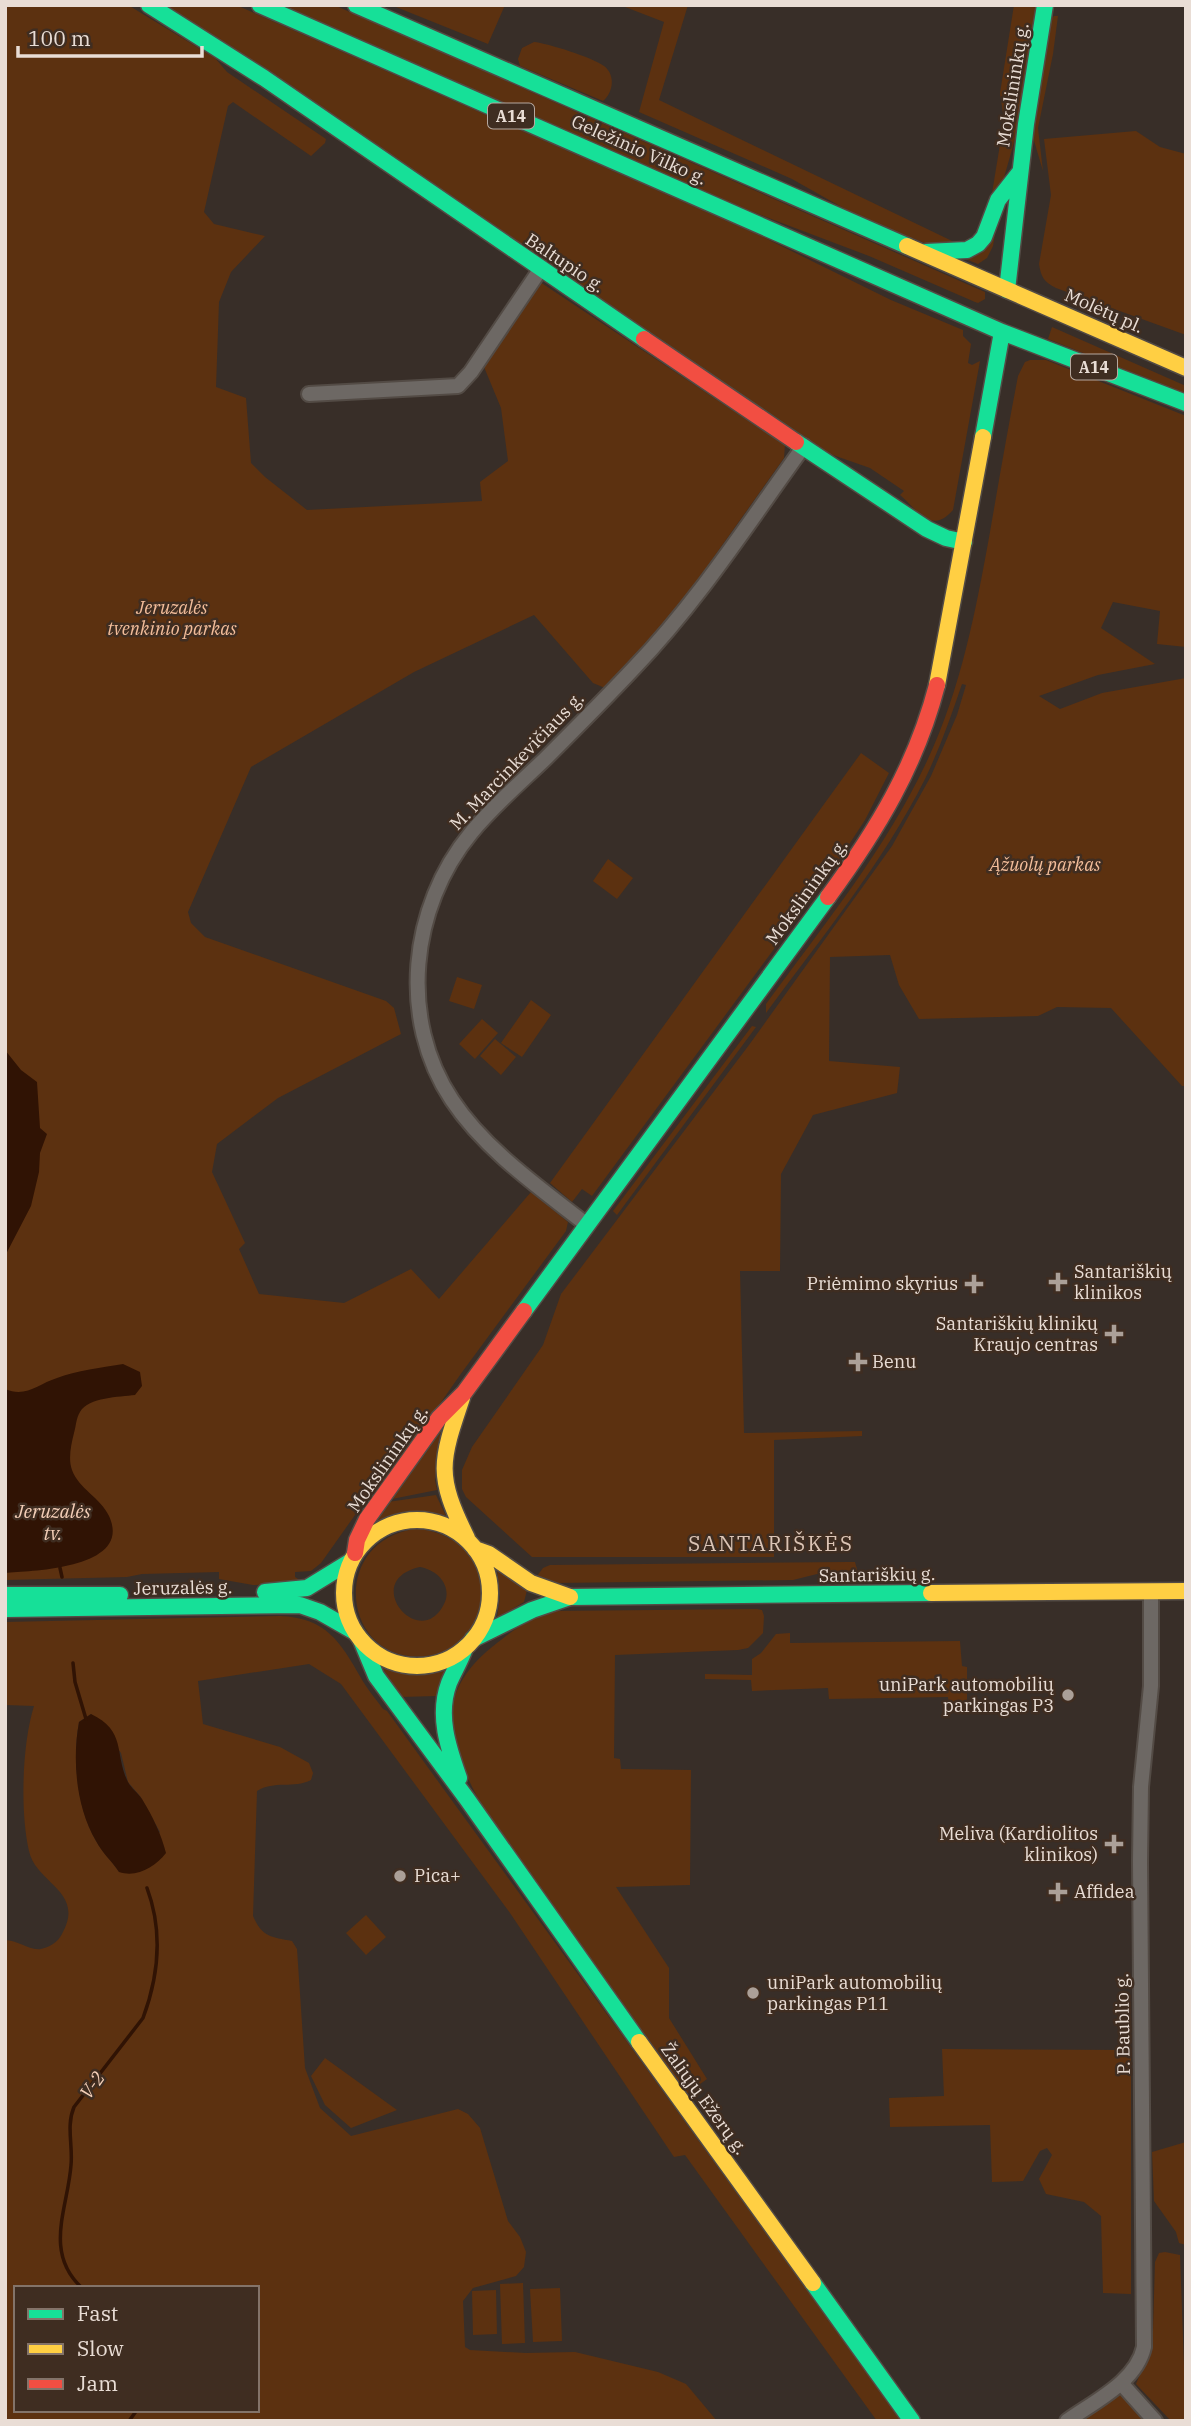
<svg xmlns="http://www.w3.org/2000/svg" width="1191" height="2426" font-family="'IBM Plex Serif',serif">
<rect width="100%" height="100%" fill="#382e28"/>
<path fill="#5c3110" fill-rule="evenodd" d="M 5,5 L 128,5 L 215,58 L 227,72 L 326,139 L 325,143 L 311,156 L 233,102 L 228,106 L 204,212 L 214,224 L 265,236 L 231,272 L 219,302 L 216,387 L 246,398 L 251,463 L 265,477 L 307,510 L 482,501 L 480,482 L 508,461 L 501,408 L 484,367 L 540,282 L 785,445 L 784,458 L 694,585 L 645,645 L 605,688 L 593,683 L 534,615 L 414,672 L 251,767 L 188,912 L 191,923 L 205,937 L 386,1001 L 394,1008 L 401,1034 L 278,1098 L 217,1144 L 212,1172 L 245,1243 L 239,1249 L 259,1294 L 344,1303 L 411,1269 L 439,1299 L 531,1192 L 568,1222 L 566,1231 L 460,1375 L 382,1487 L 377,1484 L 321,1563 L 311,1571 L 295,1572 L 295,1577 L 301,1581 L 293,1584 L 253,1585 L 219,1579 L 219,1572 L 142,1574 L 127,1577 L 5,1580 Z
M 162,5 L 236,5 L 763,237 L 891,300 L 963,330 L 963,336 L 971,344 L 968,363 L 972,365 L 980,361 L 953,510 C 930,536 917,509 900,495 L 904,491 L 870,468 L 830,454 Z
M 281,5 L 334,5 L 985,292 L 985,299 L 978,303 L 975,302 L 869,256 L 745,209 Z
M 391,5 L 505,5 L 488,44 Z
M 620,5 L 688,5 L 659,100 L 975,252 L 983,248 L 1004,120 L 1000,93 L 1014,5 L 1038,5 L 1019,125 L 1005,174 L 993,246 L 987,258 L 978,264 L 861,218 L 792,179 L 639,112 L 664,22 Z
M 1054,16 L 1058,16 L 1053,54 L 1038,128 L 1043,171 L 1032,134 L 1048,22 Z
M 534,42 C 547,43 594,58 604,66 C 616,75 613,93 603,101 L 520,66 L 518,59 L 522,48 Z
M 1136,131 L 1160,147 L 1186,154 L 1186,335 L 1056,288 C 1044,282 1041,277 1039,264 L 1051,195 L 1044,139 Z
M 1052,327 L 1186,386 L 1186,394 L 1048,339 Z
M 1030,360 L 1046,360 L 1186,416 L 1186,647 L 1157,644 L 1160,611 L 1113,602 L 1101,628 L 1155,664 L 1098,675 L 1039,696 L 1060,709 L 1102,693 L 1186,678 L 1186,1086 L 1182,1086 L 1111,1008 L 1057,1007 L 1038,1016 L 919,1019 L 899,985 L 890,955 L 830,957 L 829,1061 L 900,1067 L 897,1093 L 813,1115 L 781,1174 L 780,1271 L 740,1271 L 744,1433 L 862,1431 L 862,1436 L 774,1440 L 774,1557 L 532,1557 L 466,1497 L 462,1489 L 462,1470 L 472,1447 L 543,1345 L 561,1294 L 749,1045 L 892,846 L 931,776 L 957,715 L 966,685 L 962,684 C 951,716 940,748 925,779 C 883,863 821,938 766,1013 L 766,1004 C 823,926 886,849 927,761 C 961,689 976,610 990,532 C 999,480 1008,428 1018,376 L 1025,362 Z
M 861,753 L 889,773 L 865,820 L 833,869 L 592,1196 L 582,1189 L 572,1202 L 550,1183 Z
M 608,859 L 633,878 L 617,899 L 593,881 Z
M 457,977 L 482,985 L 474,1009 L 449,1001 Z
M 531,1000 L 551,1015 L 522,1057 L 501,1043 Z
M 482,1019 L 498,1033 L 475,1059 L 459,1044 Z
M 752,1026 L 756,1027 L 617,1215 L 613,1211 Z
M 495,1039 L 516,1057 L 501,1075 L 480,1056 Z
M 441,1431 L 435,1480 L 437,1490 L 392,1499 Z
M 436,1495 L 446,1516 C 420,1509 394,1512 371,1527 L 388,1502 Z
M 414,1529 C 467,1530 504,1583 471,1630 C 461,1644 444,1654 426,1656 C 343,1665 327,1543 414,1529 ZM 420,1567 C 438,1570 454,1587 443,1606 C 418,1651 360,1580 420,1567 Z
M 849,1562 L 855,1562 L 858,1573 L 817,1574 L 793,1580 L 556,1583 L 537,1576 L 543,1568 L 550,1565 Z
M 497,1569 L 527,1590 L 524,1602 L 497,1618 L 500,1597 Z
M 757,1609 L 762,1610 L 764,1616 L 763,1633 L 748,1648 L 738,1650 L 615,1655 L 614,1758 L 620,1759 L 621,1769 L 691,1770 L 690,1885 L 616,1887 L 669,1968 L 669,2018 L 707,2079 L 685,2095 L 487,1816 C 454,1752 425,1702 492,1647 C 515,1629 524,1621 552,1611 Z
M 280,1616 C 326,1618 340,1641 361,1678 C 367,1689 376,1699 383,1709 L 387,1711 L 902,2421 L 877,2421 L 685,2155 L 674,2157 L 510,1913 L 341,1684 L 309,1664 L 198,1681 L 203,1724 L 280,1747 L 309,1763 L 313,1773 L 311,1780 C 294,1789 274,1780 257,1791 L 253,1916 C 262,1937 271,1937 292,1941 L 297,1949 L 305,2068 L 320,2108 L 351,2136 L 458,2109 L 468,2114 L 480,2128 L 508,2221 L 520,2237 L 526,2252 L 524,2267 L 516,2276 L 473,2288 L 463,2301 L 465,2347 L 470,2350 L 526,2353 L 575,2352 L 658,2372 L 686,2384 L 717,2421 L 5,2421 L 5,1940 C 18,1940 29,1951 41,1949 C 50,1947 58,1942 62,1934 C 86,1891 36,1884 29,1851 C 20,1812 22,1744 34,1706 L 5,1705 L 5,1622 ZM 91,1714 L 121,1753 L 128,1782 L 140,1796 L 160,1832 L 119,1872 C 112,1861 103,1853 96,1841 C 77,1808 72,1759 79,1722 ZM 16,2288 L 257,2288 L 257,2410 L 16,2410 Z
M 790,1633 L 790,1643 L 960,1641 L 962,1666 L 967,1667 L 967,1707 L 949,1708 L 948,1697 L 829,1699 L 828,1688 L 752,1691 L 751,1680 L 705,1679 L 705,1674 L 752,1675 L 752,1659 L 761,1653 L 776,1634 Z
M 380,1664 L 411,1674 L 446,1669 L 436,1696 L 401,1697 Z
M 366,1915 L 386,1937 L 366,1955 L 346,1933 Z
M 942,2049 L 1131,2050 L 1131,2294 L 1103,2293 L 1101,2216 L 1084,2202 L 1046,2194 L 1039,2179 L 1052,2155 L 1047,2148 L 1040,2151 L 1023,2181 L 992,2182 L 990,2125 L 890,2127 L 889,2098 L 944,2096 Z
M 325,2058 L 397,2110 L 351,2128 L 325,2105 L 311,2076 Z
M 1186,2142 L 1186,2245 L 1179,2243 L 1176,2232 L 1154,2201 L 1152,2152 Z
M 1165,2252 L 1180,2255 L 1186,2421 L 1171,2421 L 1136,2384 L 1143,2367 L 1149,2339 L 1153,2330 L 1155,2262 L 1159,2253 Z
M 523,2283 L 525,2343 L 502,2344 L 500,2284 Z
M 560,2288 L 562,2341 L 533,2342 L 530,2289 Z
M 496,2290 L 497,2334 L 473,2335 L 472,2291 Z
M 1119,2391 L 1144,2421 L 1077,2421 Z"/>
<path fill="#301304" d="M 5,1050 L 21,1070 L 37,1082 L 40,1128 L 47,1134 L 40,1153 L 39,1172 L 31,1206 L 5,1256 Z
M 123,1364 L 140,1372 L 142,1386 L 135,1395 C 119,1397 89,1397 80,1412 C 76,1418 76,1427 74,1433 C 71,1445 68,1459 72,1470 C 79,1489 101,1498 109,1516 C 133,1568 35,1571 5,1573 L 5,1389 C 26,1398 38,1384 57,1378 C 75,1371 104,1367 123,1364 Z
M 91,1714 C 127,1731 114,1754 128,1782 C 131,1788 138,1793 142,1799 C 153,1817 161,1834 166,1853 C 155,1867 137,1878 119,1872 C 112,1861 102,1853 96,1841 C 76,1807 72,1760 79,1722 Z"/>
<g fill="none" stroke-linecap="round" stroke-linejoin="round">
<path stroke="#301304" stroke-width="3.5" d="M 60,1568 L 62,1577
M 73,1663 L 75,1682 L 86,1719
M 82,2288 C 43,2252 68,2208 71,2165 C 73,2145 66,2126 74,2107 L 143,2018 C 159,1975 163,1931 147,1888
M 129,2421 L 137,2410"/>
<defs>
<path id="street" d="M 309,394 L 458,386 L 471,372 L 540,270
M 587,1225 C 540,1188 485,1150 452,1100 C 398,1019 410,907 471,833 C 493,806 520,783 545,759 C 575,729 605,699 634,668 C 699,600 749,522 804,446
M 1121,2383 L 1155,2421
M 1067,2421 C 1095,2401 1136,2382 1144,2347 L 1140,1861 L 1141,1787 L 1151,1686 L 1151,1591"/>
<path id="fast" d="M 149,5 L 264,78 L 644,339
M 260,5 L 1002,332 L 1186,403
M 356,5 L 907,246
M 926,252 L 967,250 L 978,244 L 984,237 L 998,200 L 1020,172
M 1007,290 L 1026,124 L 1045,5
M 983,437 L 1002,332
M 796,442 L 927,529 L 946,538 L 964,542
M 524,1311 L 828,897
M 265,1592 L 307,1588 L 351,1561
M 5,1595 L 120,1595
M 5,1609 L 300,1605 L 320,1612 L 355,1632
M 473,1639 L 532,1610 L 570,1597 L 931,1593
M 361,1640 L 376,1676 L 467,1799 L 639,2042
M 459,1778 C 448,1747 437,1715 449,1683 C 454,1671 461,1660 465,1648
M 813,2283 L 912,2421"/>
<path id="slow" d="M 907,246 L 1186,368
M 937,685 L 983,437
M 462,1398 C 440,1463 436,1475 467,1538
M344 1593a73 73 0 1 1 146 0a73 73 0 1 1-146 0Z
M 475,1549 L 489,1554 L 531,1583 L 570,1597
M 931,1593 L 1186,1591
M 639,2042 L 813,2283"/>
<path id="jam" d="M 644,339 L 796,442
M 828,897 C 877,830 916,766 937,685
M 355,1553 L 357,1540 L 367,1519 L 439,1418 L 464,1393 L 524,1311"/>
</defs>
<use href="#street" stroke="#534b45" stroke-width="18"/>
<use href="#fast" stroke="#534b45" stroke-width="19"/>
<use href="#slow" stroke="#534b45" stroke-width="19"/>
<use href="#jam" stroke="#534b45" stroke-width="19"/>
<use href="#street" stroke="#6d6864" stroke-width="14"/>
<use href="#fast" stroke="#16e098" stroke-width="16"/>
<use href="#slow" stroke="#ffcf43" stroke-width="16"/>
<use href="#jam" stroke="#f24e42" stroke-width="16"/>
</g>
<g fill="#aba098" stroke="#3f2d21" stroke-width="2.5">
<path d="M1054.5 1271.5h7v7h7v7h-7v7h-7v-7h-7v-7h7z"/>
<path d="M970.5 1273.5h7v7h7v7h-7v7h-7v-7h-7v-7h7z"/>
<path d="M1110.5 1323.5h7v7h7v7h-7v7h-7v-7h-7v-7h7z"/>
<path d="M854.5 1351.5h7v7h7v7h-7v7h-7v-7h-7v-7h7z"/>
<circle cx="1068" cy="1695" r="7"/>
<path d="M1110.5 1833.5h7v7h7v7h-7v7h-7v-7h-7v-7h7z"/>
<circle cx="400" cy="1876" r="7"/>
<path d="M1054.5 1881.5h7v7h7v7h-7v7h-7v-7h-7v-7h7z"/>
<circle cx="753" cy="1993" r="7"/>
</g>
<g text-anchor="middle" stroke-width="5" stroke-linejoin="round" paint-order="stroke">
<g fill="#3f2d21" stroke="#b6a89f" stroke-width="2">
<rect x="488" y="103.5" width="46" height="25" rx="5"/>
<rect x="1071" y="354.5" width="46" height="25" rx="5"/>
</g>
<g font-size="16" font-weight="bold" fill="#e9ddd5">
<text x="511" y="122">A14</text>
<text x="1094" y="373">A14</text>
</g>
<g font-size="18" fill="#e9ddd5" stroke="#3f2d21">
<text transform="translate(1013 85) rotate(-81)" y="6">Mokslininkų g.</text>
<text transform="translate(639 150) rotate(24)" y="6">Geležinio Vilko g.</text>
<text transform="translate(565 263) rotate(34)" y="6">Baltupio g.</text>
<text transform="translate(1104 311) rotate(24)" y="6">Molėtų pl.</text>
<text transform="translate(517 761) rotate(-46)" y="6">M. Marcinkevičiaus g.</text>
<text transform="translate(807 892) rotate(-54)" y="6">Mokslininkų g.</text>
<text transform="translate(388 1459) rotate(-55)" y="6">Mokslininkų g.</text>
<text transform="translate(877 1575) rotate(-1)" y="6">Santariškių g.</text>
<text transform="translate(183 1588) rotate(-1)" y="6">Jeruzalės g.</text>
<text transform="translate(1123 2024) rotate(-91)" y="6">P. Baublio g.</text>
<text transform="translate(704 2099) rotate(54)" y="6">Žaliųjų Ežerų g.</text>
</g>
<g font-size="18" font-style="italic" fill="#f3bd9a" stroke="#3f2d21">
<text x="172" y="614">Jeruzalės<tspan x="172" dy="21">tvenkinio parkas</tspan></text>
<text x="1045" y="871">Ąžuolų parkas</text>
</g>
<g font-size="18" fill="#e9ddd5" stroke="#3f2d21" text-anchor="start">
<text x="1074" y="1278">Santariškių<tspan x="1074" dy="21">klinikos</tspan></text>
<text x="958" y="1290" text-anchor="end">Priėmimo skyrius</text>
<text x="1098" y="1330" text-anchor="end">Santariškių klinikų<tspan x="1098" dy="21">Kraujo centras</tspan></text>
<text x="872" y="1368">Benu</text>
<text x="1054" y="1691" text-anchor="end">uniPark automobilių<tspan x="1054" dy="21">parkingas P3</tspan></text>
<text x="1098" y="1840" text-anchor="end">Meliva (Kardiolitos<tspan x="1098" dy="21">klinikos)</tspan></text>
<text x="414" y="1882">Pica+</text>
<text x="1074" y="1898">Affidea</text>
<text x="767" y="1989">uniPark automobilių<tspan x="767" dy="21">parkingas P11</tspan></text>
</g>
<g font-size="19" font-style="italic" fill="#f3ceb7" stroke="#3f2d21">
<text x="53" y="1518">Jeruzalės<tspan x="53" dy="22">tv.</tspan></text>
<text transform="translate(92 2085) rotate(-55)" y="7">V-2</text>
</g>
<g font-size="21" letter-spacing="2" fill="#dbc4b5" stroke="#3f2d21">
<text x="771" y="1551">SANTARIŠKĖS</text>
</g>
</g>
<rect width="1191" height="2426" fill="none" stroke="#e9ddd5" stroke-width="14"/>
<rect x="14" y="2286" width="245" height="126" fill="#3f2d21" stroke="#837369" stroke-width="2"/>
<rect x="28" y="2309" width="35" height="10" fill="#16e098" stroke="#837369" stroke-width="2"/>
<text x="77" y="2321" font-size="21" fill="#e9ddd5">Fast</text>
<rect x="28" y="2344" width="35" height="10" fill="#ffcf43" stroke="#837369" stroke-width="2"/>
<text x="77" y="2356" font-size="21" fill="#e9ddd5">Slow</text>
<rect x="28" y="2379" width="35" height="10" fill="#f24e42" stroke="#837369" stroke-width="2"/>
<text x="77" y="2391" font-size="21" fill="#e9ddd5">Jam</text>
<path d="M18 46v10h184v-10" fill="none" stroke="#e9ddd5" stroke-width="3.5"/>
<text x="28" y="46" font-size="21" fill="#e9ddd5" stroke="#3f2d21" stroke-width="5" paint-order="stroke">100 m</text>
</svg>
